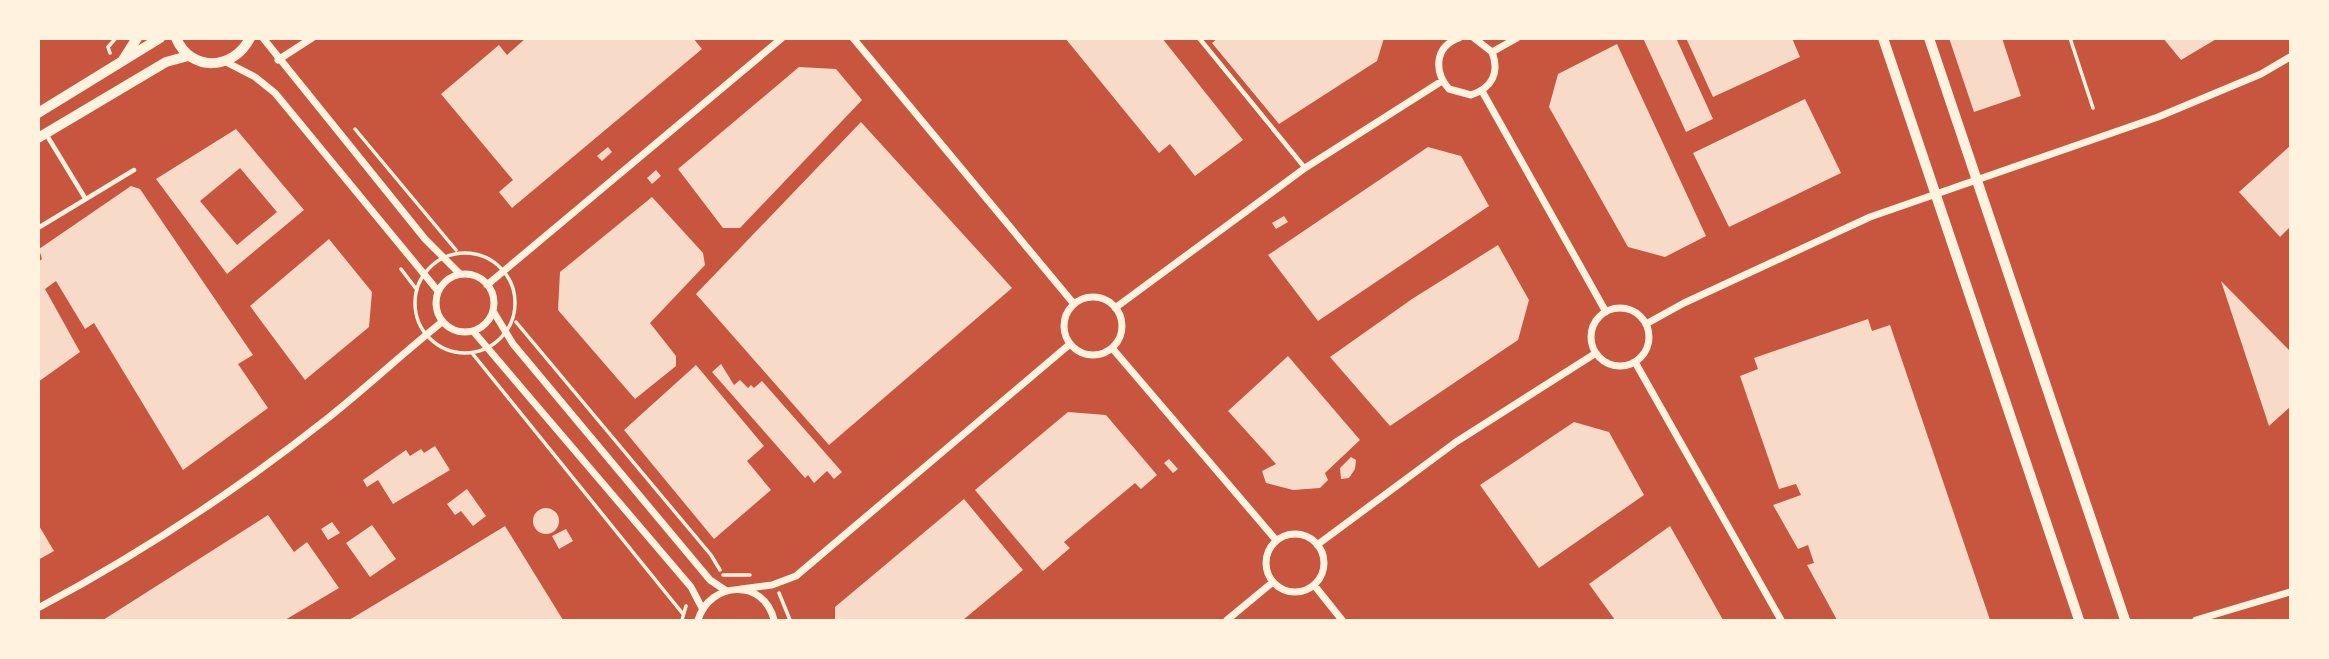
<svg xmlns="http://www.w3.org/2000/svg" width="2329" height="659" font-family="Literata,serif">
<rect width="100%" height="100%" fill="#c8553d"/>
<path fill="#f7dbc8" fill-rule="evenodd" d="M 526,38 L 693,38 L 702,49 L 512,208 L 499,192 L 513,180 L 441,94 L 499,45 L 507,55 Z
M 1065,38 L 1162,38 L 1243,140 L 1195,176 L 1170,144 L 1159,153 Z
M 1218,38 L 1384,38 L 1377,61 L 1279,124 L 1212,43 Z
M 1643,38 L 1676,38 L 1713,119 L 1686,132 Z
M 1686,38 L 1792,38 L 1800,57 L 1713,97 Z
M 1949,38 L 2002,38 L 2021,96 L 1974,112 Z
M 2163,38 L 2218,38 L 2181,60 Z
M 1617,44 L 1706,236 L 1665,257 L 1628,247 L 1549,107 L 1558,74 Z
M 799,67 L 836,69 L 862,100 L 740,228 L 723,228 L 678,169 Z
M 1805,99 L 1841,173 L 1729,227 L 1693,153 Z
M 861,122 L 1012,288 L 829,445 L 696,294 Z
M 236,129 L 304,210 L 227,274 L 156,179 ZM 240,168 L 277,212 L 237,245 L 200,201 Z
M 2290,146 L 2290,227 L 2280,237 L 2239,192 Z
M 608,147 L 612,152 L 602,161 L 597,156 Z
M 1428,147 L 1461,156 L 1489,206 L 1318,321 L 1268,255 Z
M 656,170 L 661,176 L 652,184 L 647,178 Z
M 131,186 L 140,189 L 253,355 L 238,364 L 268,408 L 183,470 L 94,323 L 85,329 L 56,281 L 45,289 L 80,352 L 38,382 L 38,262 L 42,259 L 39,249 Z
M 652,197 L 703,253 L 705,265 L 650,323 L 676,356 L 676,366 L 635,399 L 558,310 L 560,272 Z
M 1284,216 L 1288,222 L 1276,229 L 1272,223 Z
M 329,239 L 372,292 L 369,327 L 305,380 L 250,306 Z
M 1498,245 L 1529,300 L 1518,340 L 1390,426 L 1330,357 L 1412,299 Z
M 2221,281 L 2290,351 L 2290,407 L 2269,426 Z
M 1868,319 L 1872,331 L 1890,325 L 1990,620 L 1837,620 L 1807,565 L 1814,563 L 1808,545 L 1798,549 L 1773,505 L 1801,495 L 1796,484 L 1779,489 L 1740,376 L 1758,369 L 1754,358 Z
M 1288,356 L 1360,440 L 1325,473 L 1328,480 L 1320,488 L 1293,490 L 1266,483 L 1262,471 L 1276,464 L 1228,411 Z
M 721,364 L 734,385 L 740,380 L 748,388 L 751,385 L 754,388 L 762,381 L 842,472 L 834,479 L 827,471 L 814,483 L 808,475 L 805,478 L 712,372 Z
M 696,365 L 764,446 L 747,461 L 771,490 L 714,539 L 624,430 Z
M 1068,412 L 1106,415 L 1157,475 L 1141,489 L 1135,483 L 1064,542 L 1070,548 L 1043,571 L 975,490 Z
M 1574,422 L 1609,432 L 1644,495 L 1539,568 L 1480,485 Z
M 435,446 L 450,470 L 393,504 L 378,480 L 367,487 L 363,480 L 406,450 L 410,456 L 421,449 L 424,453 Z
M 1351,457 L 1356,460 L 1355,469 L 1349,478 L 1341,479 L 1340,468 Z
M 1169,459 L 1178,469 L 1173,473 L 1164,463 Z
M 467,489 L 486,516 L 473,526 L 461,511 L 455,515 L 447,504 Z
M 964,499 L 1023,570 L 963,620 L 835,620 L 835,607 Z
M533 521a13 13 0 1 1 26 0a13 13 0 1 1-26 0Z
M 268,515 L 294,552 L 307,542 L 339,588 L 285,620 L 103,620 Z
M 332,522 L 340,533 L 328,540 L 321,529 Z
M 38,524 L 54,551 L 38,560 Z
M 372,525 L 396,559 L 370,577 L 346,543 Z
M 505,526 L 563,620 L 349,620 L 446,562 Z
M 1670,526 L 1723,620 L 1615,620 L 1589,584 Z
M 566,529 L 573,541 L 559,549 L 552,536 Z"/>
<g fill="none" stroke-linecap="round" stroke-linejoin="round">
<path stroke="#fff3e0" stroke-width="3.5" d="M 2070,38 L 2093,108
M 110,53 L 108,47 L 116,38
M 355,129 L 456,250
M415 303a50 50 0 1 1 100 0a50 50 0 1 1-100 0Z
M 401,269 L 417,290
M 516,322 L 711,555 L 720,570
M 472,353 L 683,614
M 723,575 L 750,575
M 779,593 L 790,620
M 682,620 L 686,606"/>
<path stroke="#fff3e0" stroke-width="4.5" d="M 1199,38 L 1305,168
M 46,134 L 85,198
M 38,228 L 134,170"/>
<path stroke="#fff3e0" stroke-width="7" d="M 263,38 L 425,239 L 460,274
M 853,38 L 1074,304
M 1459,38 C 1434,47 1434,72 1449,89 L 1471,95 C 1492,88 1500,73 1492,52 L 1474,38
M 1492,52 L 1517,38
M 278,60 L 312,38
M 226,62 L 255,77 L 275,93 L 438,291
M 1482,91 L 1606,312
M436 303a29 29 0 1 1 58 0a29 29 0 1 1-58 0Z
M 487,285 L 782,38
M1064 326a29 29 0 1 1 58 0a29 29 0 1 1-58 0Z
M 1115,308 L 1305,168 L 1442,81
M1591 337a29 29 0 1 1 58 0a29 29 0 1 1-58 0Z
M 493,311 L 513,344 L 710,580 L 725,590
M 1646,324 L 1684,303 L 1870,217 L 2158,117 L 2261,74 L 2290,57
M 473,331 L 691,587 L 702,608
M 1112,348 L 1276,540
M 1635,362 L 1781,620
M1266 563a29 29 0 1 1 58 0a29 29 0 1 1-58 0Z
M 1317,545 L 1456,442 L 1596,353
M 1314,585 L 1342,620
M 741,589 L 772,585 L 796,576 L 1070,344
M 38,608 C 140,554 237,490 328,418 C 367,387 403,353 442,322
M 698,620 C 710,581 764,578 774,620
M 1227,620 L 1273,582
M 2196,620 L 2290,592"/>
<path stroke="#fff3e0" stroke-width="10" d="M 176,38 C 191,73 234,70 250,38
M 1883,38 L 2079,620
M 1929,38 L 2125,620
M 123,60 L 137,38
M 38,113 L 160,38
M 38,138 L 166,62 L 188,56"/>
</g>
<rect width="2329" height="659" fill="none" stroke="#fff3e0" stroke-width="80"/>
</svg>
